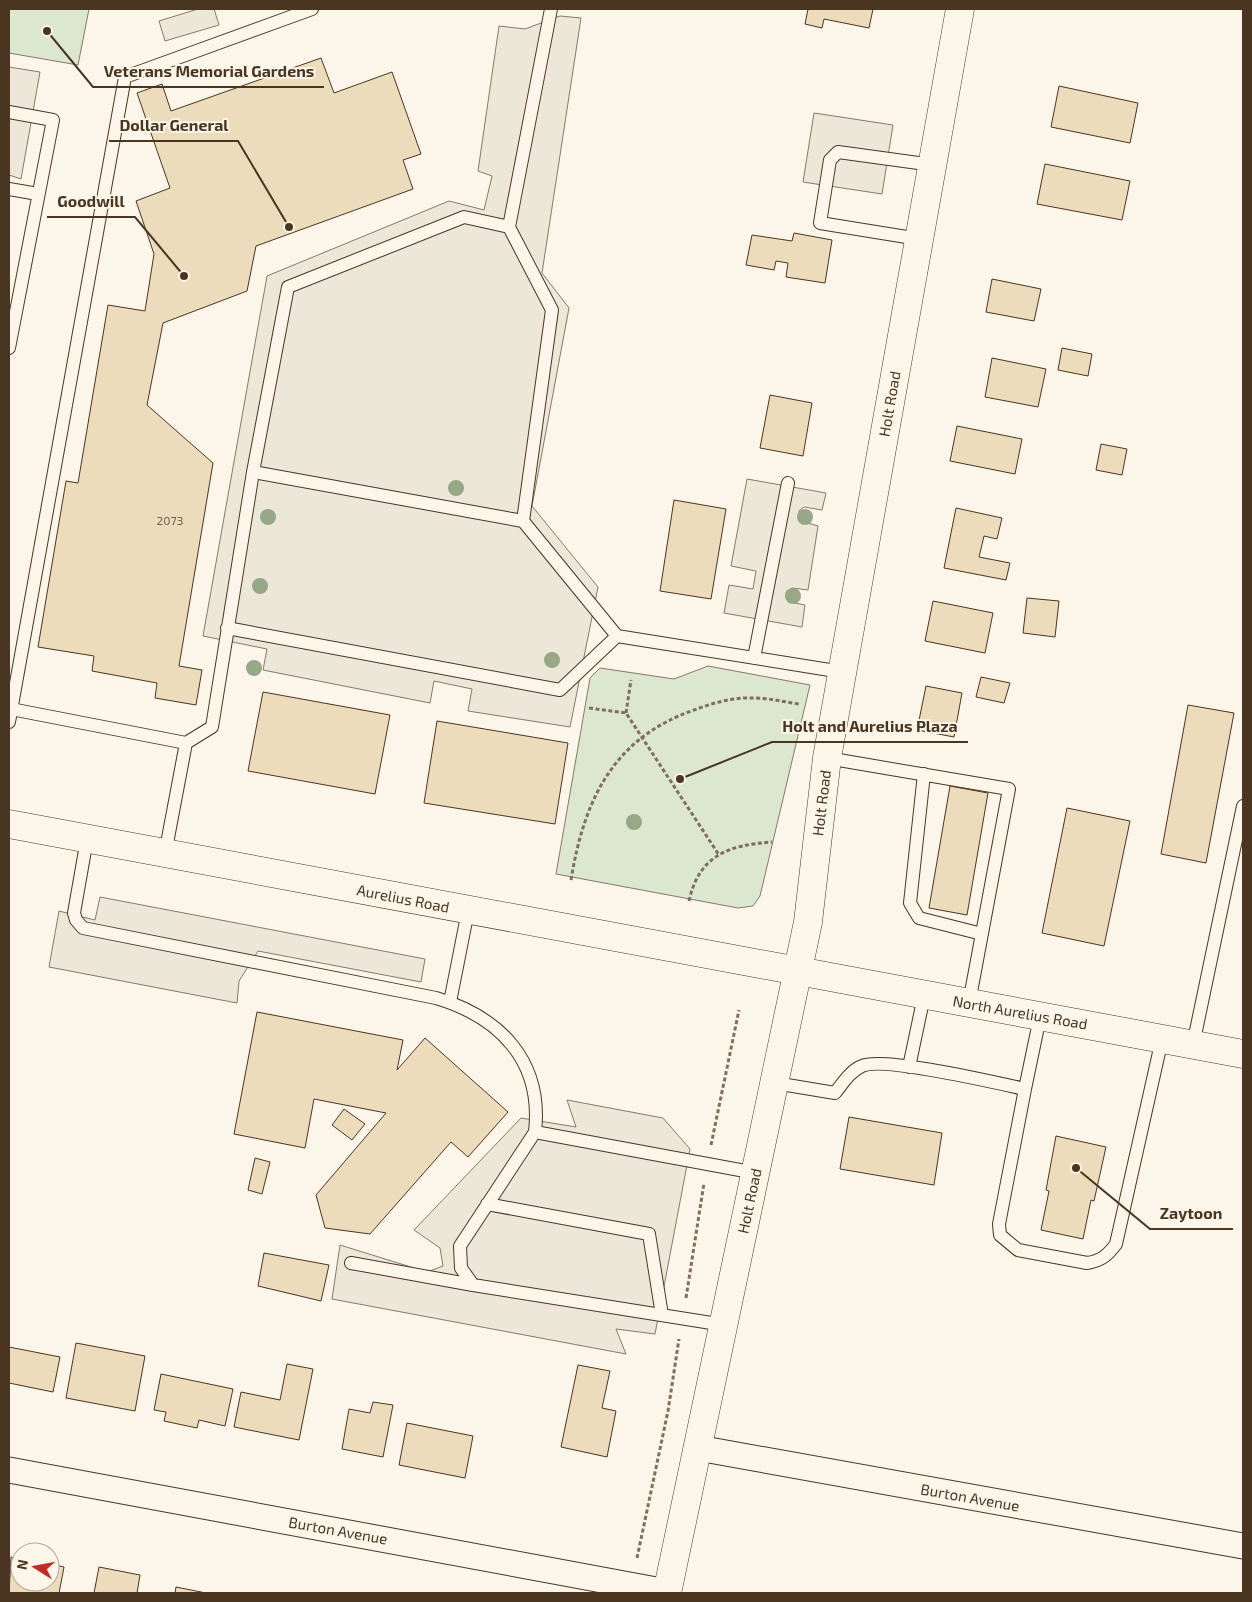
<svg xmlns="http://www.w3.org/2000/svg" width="1252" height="1602" font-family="'Exo 2',sans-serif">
<rect width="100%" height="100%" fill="#fbf6e9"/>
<path fill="#dce7d0" stroke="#887966" d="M 9,9 L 89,9 L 78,65 L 9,53 Z
M 708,666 L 810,685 L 760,896 L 753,906 L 738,908 L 556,874 L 590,678 L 600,668 L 674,679 Z"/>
<path fill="#ede7d9" stroke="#887966" d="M 198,9 L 214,9 L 219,25 L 165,41 L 159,21 Z
M 560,16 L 581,18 L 542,273 L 569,308 L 532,506 L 598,587 L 570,727 L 468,711 L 472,689 L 434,681 L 430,703 L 263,670 L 267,649 L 203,636 L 267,276 L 449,201 L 484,210 L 492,176 L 478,171 L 499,26 L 525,29 Z
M 9,67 L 40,72 L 21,179 L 9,175 Z
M 814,113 L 893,125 L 882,194 L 803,182 Z
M 747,479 L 826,493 L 822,510 L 804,507 L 799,511 L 801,521 L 818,526 L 808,590 L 792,588 L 786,592 L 789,602 L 805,605 L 802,627 L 724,613 L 729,585 L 753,589 L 756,571 L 731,566 Z
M 100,897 L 425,959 L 421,982 L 258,951 L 239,981 L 237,1003 L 49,967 L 59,911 L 95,920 Z
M 567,1100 L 663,1118 L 690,1149 L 655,1334 L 616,1329 L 626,1354 L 332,1299 L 340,1245 L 427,1272 L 443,1266 L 440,1248 L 414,1230 L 521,1118 L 576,1127 Z"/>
<path fill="#ecdcbc" stroke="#4a3520" d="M 808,9 L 873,9 L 869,28 L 824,19 L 822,28 L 805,24 Z
M 321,58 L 334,93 L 392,72 L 421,154 L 403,160 L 413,189 L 256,246 L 247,291 L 163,323 L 147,405 L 213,463 L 179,666 L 202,670 L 196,705 L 155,698 L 157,683 L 92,671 L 94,656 L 38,647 L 66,481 L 78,483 L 108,305 L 145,311 L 154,254 L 136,201 L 170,188 L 137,93 L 162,84 L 171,111 Z
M 1059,86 L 1138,103 L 1130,143 L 1051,127 Z
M 1045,164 L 1130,181 L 1122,220 L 1037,204 Z
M 794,233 L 832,240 L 825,283 L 786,277 L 788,263 L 776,261 L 774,270 L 746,265 L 752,235 L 792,241 Z
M 992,279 L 1041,289 L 1034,321 L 986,312 Z
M 1062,348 L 1092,354 L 1088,376 L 1058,370 Z
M 992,358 L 1046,369 L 1038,407 L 985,397 Z
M 770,395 L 812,403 L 803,456 L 760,448 Z
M 957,426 L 1022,439 L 1015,474 L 950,461 Z
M 1101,444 L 1127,449 L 1122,475 L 1096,470 Z
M 674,500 L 726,509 L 711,599 L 660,591 Z
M 956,508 L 1002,518 L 997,539 L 984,536 L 979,557 L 1010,563 L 1006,580 L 944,568 Z
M 1027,598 L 1059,601 L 1055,637 L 1023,633 Z
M 933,601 L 993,613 L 985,653 L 925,641 Z
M 981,677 L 1010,683 L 1004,703 L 976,697 Z
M 926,686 L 962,693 L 954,737 L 917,730 Z
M 263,692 L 390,715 L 375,794 L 248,771 Z
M 1188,705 L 1234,713 L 1206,863 L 1161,854 Z
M 437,721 L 568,743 L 555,824 L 424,803 Z
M 950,786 L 988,793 L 967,915 L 929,908 Z
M 1067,808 L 1130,821 L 1104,946 L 1042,933 Z
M 257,1012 L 403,1040 L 397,1070 L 425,1038 L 508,1112 L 468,1157 L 451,1142 L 370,1234 L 325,1228 L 316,1195 L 386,1113 L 314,1099 L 305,1148 L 234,1134 Z
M 344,1109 L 365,1124 L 352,1140 L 332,1125 Z
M 849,1117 L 942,1133 L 934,1185 L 840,1169 Z
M 1056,1136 L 1106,1147 L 1094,1201 L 1091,1200 L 1083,1239 L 1041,1230 L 1049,1191 L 1046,1190 Z
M 255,1158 L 270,1162 L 262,1194 L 248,1190 Z
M 264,1253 L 329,1265 L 321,1301 L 258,1286 Z
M 76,1343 L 145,1356 L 135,1411 L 66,1398 Z
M 9,1347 L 60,1357 L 53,1392 L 9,1383 Z
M 287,1364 L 313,1369 L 299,1440 L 234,1427 L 241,1392 L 280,1400 Z
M 578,1365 L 610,1371 L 602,1408 L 616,1411 L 607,1457 L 561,1447 Z
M 161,1374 L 233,1389 L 225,1426 L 199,1420 L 197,1428 L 164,1421 L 166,1412 L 154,1410 Z
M 373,1402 L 393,1405 L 383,1457 L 342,1449 L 349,1409 L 370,1413 Z
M 407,1423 L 473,1436 L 465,1478 L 399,1465 Z
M 11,1557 L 20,1559 L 20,1582 L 50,1582 L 50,1564 L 64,1567 L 59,1593 L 9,1593 Z
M 99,1567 L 140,1575 L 137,1593 L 94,1593 Z
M 176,1587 L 206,1593 L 175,1593 Z"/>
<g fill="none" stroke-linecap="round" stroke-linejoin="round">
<defs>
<path id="lane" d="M 9,112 L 53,120 L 9,348
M 9,189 L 38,194
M 509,227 L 552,310 L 523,521
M 919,239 L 820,223 L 830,160 L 838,152 L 933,165
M 253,472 L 288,287 L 464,217 L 509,227 L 551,9
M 227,628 L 560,690 L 617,636
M 754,658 L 788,483
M 11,709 L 186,743
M 9,722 L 125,77 L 312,9
M 827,758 L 1009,789 L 969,1003
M 924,774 L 910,903 L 919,918 L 982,934
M 87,839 L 74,913 L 76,920 L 83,928 L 436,998 C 500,1017 543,1061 535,1132 L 460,1246 L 461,1268 L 473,1285 L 724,1325
M 165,854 L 186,743 L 212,727 L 253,472 L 523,521 L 617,636 L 842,672
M 450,1002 L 468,911
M 1193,1045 L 1243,806
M 909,1067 L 924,996
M 775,1083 L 835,1093 C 843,1083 850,1071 862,1066 C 882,1056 997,1083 1025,1089 L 1040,1017
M 1025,1089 L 999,1224 L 1000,1235 L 1018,1250 L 1087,1263 C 1101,1261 1108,1255 1116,1244 L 1162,1039
M 535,1132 L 756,1173
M 487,1204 L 649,1234 L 662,1315
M 351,1263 L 473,1285"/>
<path id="street" d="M 698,1448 L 1243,1546
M 9,1470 L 667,1592"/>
<path id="secondary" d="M 9,824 L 1243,1054
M 667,1593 L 808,922 L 827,758 L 960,9"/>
</defs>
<use href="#lane" stroke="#4a3520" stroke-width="14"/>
<use href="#street" stroke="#4a3520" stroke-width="27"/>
<use href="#secondary" stroke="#4a3520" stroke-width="29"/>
<path stroke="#7f6f5c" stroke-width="3" stroke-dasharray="4 2.5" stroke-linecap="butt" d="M 589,708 L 626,713 L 719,855
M 626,713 L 631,680
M 571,880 C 584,800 613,738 694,710 C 713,703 733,697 754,698 C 769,698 784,702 799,704
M 689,901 C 699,855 729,845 772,842
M 711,1145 L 739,1010
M 686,1298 L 704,1183
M 637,1558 L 668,1411 L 679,1339"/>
<use href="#lane" stroke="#fbf6e9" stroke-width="12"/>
<use href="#street" stroke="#fbf6e9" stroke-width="25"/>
<use href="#secondary" stroke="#fbf6e9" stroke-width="28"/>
</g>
<g fill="#96a887">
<circle cx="456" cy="488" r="8"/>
<circle cx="268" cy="517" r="8"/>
<circle cx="805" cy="517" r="8"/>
<circle cx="260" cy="586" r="8"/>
<circle cx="793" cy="596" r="8"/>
<circle cx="552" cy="660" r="8"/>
<circle cx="254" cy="668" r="8"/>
<circle cx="634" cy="822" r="8"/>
</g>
<g text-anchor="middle" stroke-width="4" stroke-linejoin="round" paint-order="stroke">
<g font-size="12" fill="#725f47">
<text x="170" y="525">2073</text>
</g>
<g font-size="15" fill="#4a3520" stroke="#fbf6e9">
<text transform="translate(890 404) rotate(-80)" y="5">Holt Road</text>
<text transform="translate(822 803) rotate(-83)" y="5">Holt Road</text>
<text transform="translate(403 899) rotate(11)" y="5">Aurelius Road</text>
<text transform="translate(1020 1013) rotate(10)" y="5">North Aurelius Road</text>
<text transform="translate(750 1201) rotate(-78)" y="5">Holt Road</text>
<text transform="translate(970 1498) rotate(10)" y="5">Burton Avenue</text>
<text transform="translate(338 1531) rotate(10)" y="5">Burton Avenue</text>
</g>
</g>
<path fill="none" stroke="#4a3520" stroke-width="2" d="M47 31L93 87H324M289 227L238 141H109M184 276L135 217H47M680 779L772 742H968M1076 1168L1150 1229H1233"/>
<g fill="#4a3520" stroke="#fbf6e9" stroke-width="2">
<circle cx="47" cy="31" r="5"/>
<circle cx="289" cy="227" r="5"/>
<circle cx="184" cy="276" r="5"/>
<circle cx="680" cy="779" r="5"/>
<circle cx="1076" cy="1168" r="5"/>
</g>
<g font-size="16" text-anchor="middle" font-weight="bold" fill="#4a3520" stroke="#fbf6e9" stroke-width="4" stroke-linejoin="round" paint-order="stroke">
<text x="209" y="77">Veterans Memorial Gardens</text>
<text x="174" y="131">Dollar General</text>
<text x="91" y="207">Goodwill</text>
<text x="870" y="732">Holt and Aurelius Plaza</text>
<text x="1191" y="1219">Zaytoon</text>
</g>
<rect width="1252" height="1602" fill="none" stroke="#4a3520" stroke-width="20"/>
<g transform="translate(35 1567) rotate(281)"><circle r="24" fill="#fbf6e9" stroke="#b4a999"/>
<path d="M0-4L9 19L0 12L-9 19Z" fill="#c62828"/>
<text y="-8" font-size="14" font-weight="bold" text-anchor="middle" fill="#4a3520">N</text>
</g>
</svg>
